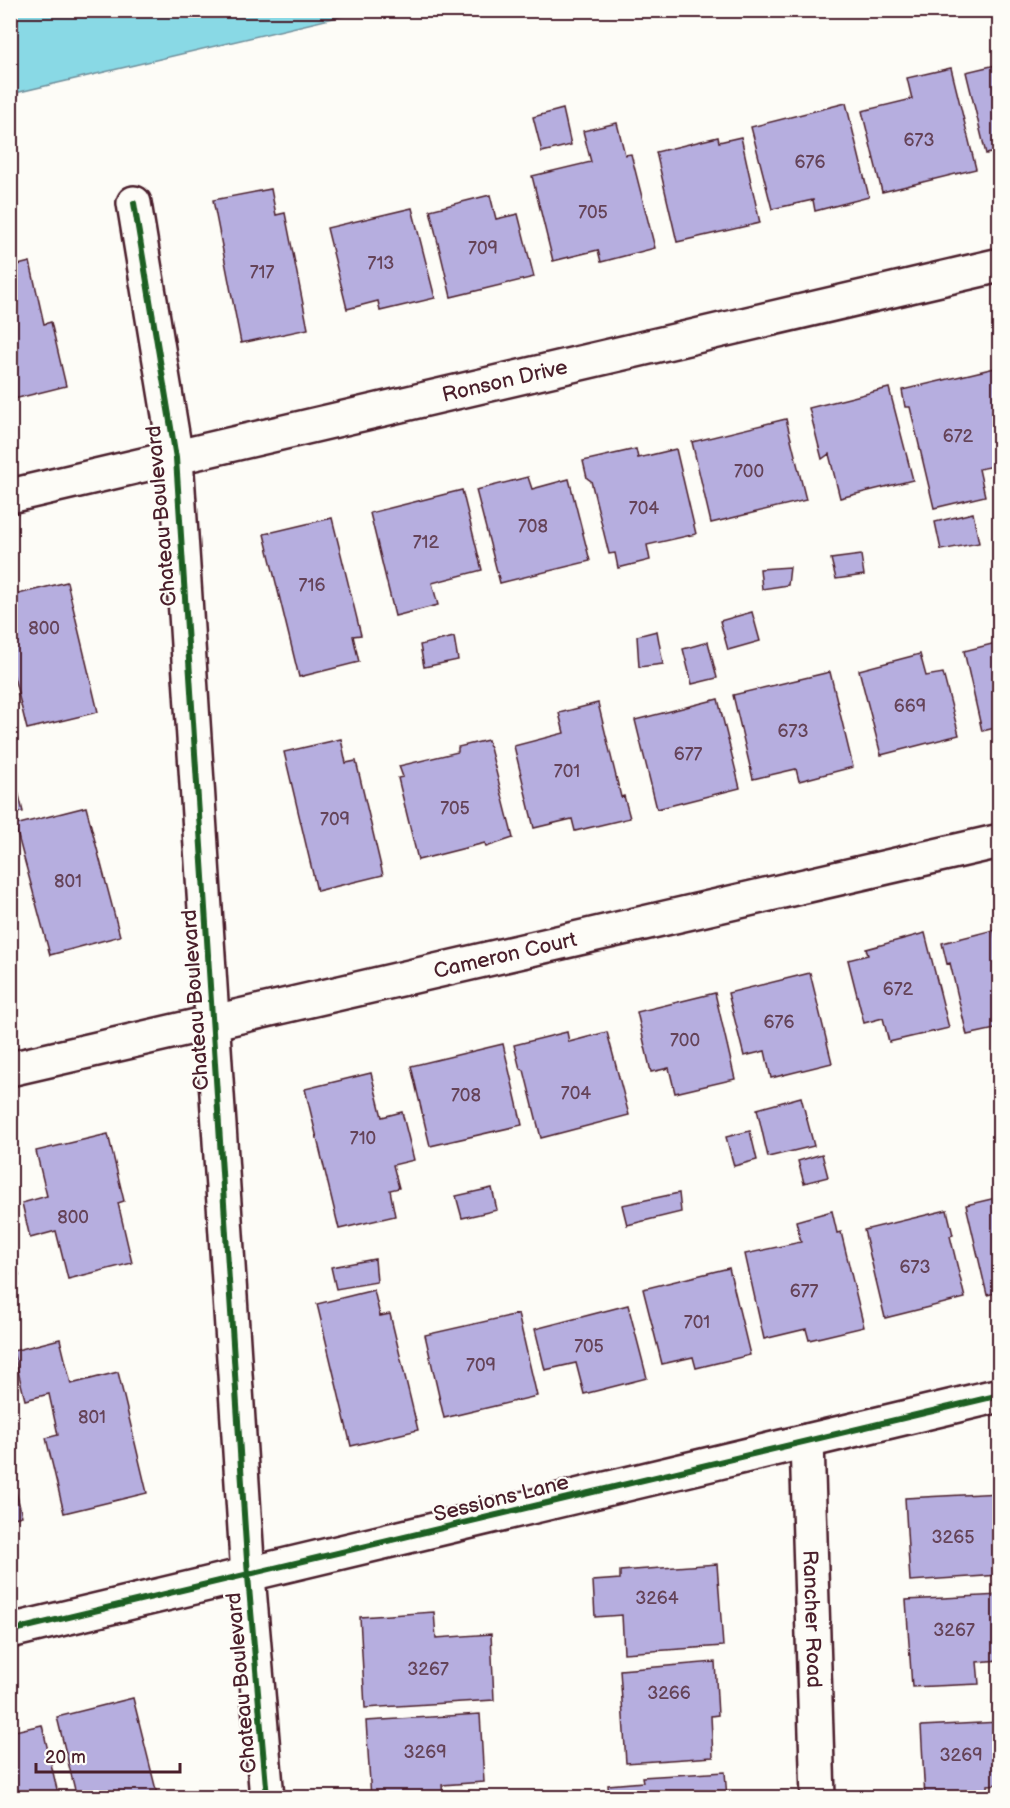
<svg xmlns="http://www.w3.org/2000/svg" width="1010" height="1808" font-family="'Balsamiq Sans',sans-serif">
<rect width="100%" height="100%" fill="#fdfcf7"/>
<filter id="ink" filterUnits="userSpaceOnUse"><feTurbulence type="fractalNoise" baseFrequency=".0167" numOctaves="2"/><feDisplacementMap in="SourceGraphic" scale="12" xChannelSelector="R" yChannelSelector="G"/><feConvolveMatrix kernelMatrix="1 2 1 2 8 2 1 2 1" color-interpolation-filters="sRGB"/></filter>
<g filter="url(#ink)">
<path fill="#89d9e5" stroke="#708f9b" stroke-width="1.5" d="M 11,10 L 364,10 L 364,11 L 11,94 Z"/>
<path fill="#b6aedf" stroke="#4a1f2b" stroke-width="1.5" d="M 1000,64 L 1000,151 L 986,154 L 966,72 Z
M 951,68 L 976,169 L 882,192 L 862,111 L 912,99 L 907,78 Z
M 846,103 L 869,197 L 815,211 L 813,200 L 772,209 L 751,127 Z
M 563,109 L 571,145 L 542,152 L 533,117 Z
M 617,123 L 625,155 L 631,154 L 655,248 L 601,262 L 598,250 L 553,261 L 532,176 L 591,162 L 583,131 Z
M 718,137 L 719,142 L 741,137 L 760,223 L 677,242 L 656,152 Z
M 271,189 L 276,215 L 285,213 L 308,329 L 241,343 L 213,200 Z
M 490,195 L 496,219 L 518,214 L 534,277 L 451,297 L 430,210 Z
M 412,208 L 435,298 L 380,311 L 378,301 L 347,309 L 327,228 Z
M 30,262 L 44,324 L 51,322 L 66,386 L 10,400 L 10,267 Z
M 995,368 L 1000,389 L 1000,465 L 979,469 L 985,496 L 934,508 L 910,407 L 905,407 L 902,390 Z
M 889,388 L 913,480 L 840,498 L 829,454 L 822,459 L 809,408 Z
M 786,419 L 806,500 L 711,523 L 692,442 Z
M 636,449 L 638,458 L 676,449 L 696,534 L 647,545 L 650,560 L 618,568 L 615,553 L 609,554 L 591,481 L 587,478 L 583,461 Z
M 528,477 L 532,489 L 569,479 L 590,561 L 500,583 L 476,490 Z
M 462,490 L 482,570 L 432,583 L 438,605 L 395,616 L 370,513 Z
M 973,513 L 979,543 L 941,550 L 935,522 Z
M 332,518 L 361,635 L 353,636 L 359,662 L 299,677 L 264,534 Z
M 861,555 L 864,575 L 836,579 L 831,559 Z
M 790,567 L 788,585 L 762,589 L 760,569 Z
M 67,582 L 98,712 L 27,729 L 10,661 L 10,596 Z
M 752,612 L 760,641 L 728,650 L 720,621 Z
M 657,631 L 663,664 L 639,667 L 637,636 Z
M 454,637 L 458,660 L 424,667 L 420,645 Z
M 708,642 L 717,678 L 692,684 L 683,649 Z
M 1000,642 L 1000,727 L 982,731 L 964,651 Z
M 920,654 L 926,676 L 943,673 L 959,735 L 881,755 L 859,670 Z
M 830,672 L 853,767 L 799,781 L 796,769 L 753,779 L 733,695 Z
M 718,699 L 740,788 L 657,809 L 635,720 Z
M 598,703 L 621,797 L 624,796 L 630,818 L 575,831 L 572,819 L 534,828 L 514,746 L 564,733 L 559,713 Z
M 341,739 L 346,763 L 356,761 L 383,875 L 317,891 L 284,752 Z
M 488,740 L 513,838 L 486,847 L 485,843 L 418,860 L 398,778 L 403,777 L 399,766 L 458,752 L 458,747 Z
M 17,787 L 23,812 L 10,814 L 10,789 Z
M 86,807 L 120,936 L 50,955 L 15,825 Z
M 994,930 L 996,940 L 1000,940 L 1000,1028 L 967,1035 L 950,963 L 947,964 L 942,943 Z
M 925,933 L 949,1028 L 889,1042 L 883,1018 L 864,1023 L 848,960 L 868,955 L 866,949 Z
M 810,973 L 832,1063 L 771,1078 L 765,1051 L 744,1056 L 728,993 Z
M 715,993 L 735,1079 L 675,1093 L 669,1068 L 651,1072 L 637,1012 Z
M 567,1032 L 569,1042 L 607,1032 L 629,1115 L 541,1138 L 524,1070 L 520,1069 L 514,1045 Z
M 503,1044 L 522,1125 L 430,1146 L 411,1066 Z
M 371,1073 L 382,1117 L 402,1112 L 414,1160 L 393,1165 L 399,1188 L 390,1190 L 395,1216 L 339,1229 L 305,1089 Z
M 801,1097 L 814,1146 L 768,1157 L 757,1109 Z
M 750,1131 L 757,1160 L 734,1166 L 726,1137 Z
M 108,1134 L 124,1201 L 118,1203 L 132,1263 L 68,1279 L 56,1231 L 30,1238 L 22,1203 L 47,1196 L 36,1151 Z
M 822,1154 L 828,1177 L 804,1183 L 798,1161 Z
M 492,1188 L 497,1210 L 462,1218 L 456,1196 Z
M 679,1193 L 681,1212 L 627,1225 L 622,1205 Z
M 1000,1197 L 1000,1292 L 987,1295 L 966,1205 Z
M 947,1210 L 953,1235 L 950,1236 L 965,1298 L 885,1318 L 864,1230 Z
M 832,1211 L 837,1233 L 841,1232 L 864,1327 L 809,1340 L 806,1329 L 764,1339 L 745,1254 L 801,1242 L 796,1221 Z
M 10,1238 L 19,1275 L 10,1277 Z
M 375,1259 L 377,1282 L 336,1289 L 331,1267 Z
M 729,1268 L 750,1355 L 696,1368 L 693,1357 L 662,1364 L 643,1289 Z
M 374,1290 L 380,1316 L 390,1314 L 418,1430 L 351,1446 L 317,1304 Z
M 628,1305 L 647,1378 L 584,1394 L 576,1363 L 545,1370 L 535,1329 Z
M 518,1314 L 537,1396 L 444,1418 L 425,1335 Z
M 60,1339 L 71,1384 L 118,1372 L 147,1493 L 64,1513 L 46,1438 L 58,1435 L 49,1394 L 25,1400 L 13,1351 Z
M 10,1467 L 22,1516 L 10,1519 Z
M 1000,1493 L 1000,1575 L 910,1581 L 905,1498 Z
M 717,1564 L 723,1646 L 624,1653 L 622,1615 L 595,1617 L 593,1581 L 620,1579 L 620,1571 Z
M 1000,1595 L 1000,1660 L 977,1662 L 979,1684 L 912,1687 L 906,1600 Z
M 434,1612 L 436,1638 L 491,1634 L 494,1700 L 365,1708 L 360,1617 Z
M 715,1662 L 718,1715 L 711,1716 L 713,1757 L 626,1763 L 620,1670 Z
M 133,1698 L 158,1798 L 77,1798 L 57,1717 Z
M 480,1714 L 484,1782 L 442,1785 L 443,1798 L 371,1798 L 366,1721 Z
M 1000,1722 L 1000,1784 L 988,1785 L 988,1798 L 925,1798 L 921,1726 Z
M 42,1725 L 59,1798 L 10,1798 L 10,1732 Z
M 725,1772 L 727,1798 L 609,1798 L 608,1785 L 643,1782 L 642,1777 Z"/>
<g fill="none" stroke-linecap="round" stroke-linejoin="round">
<defs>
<g id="minor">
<path d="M 134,203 L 176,458"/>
<path id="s1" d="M 10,496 L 1000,265"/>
<path id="s2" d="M 10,1069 L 1000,841"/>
<path id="s3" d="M 807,1441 L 818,1798"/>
<path d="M 10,1631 L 1000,1395"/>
</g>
<path id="tertiary" d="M 176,458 L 248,1576 L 267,1798"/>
</defs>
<use href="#minor" stroke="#4a1f2b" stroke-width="38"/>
<use href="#tertiary" stroke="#4a1f2b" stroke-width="38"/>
<use href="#minor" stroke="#fdfcf7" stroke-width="33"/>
<use href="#tertiary" stroke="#fdfcf7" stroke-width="33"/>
<defs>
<path id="cycleway" d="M 134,203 L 176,458 L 248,1576 L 267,1798
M 10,1631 L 1000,1395"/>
</defs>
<use href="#cycleway" stroke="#fdfcf7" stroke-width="10"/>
<use href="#cycleway" stroke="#1b5e20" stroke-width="6"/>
</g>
</g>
<g text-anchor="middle" stroke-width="4.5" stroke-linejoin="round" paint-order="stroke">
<g font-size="18" fill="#654358">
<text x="919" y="146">673</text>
<text x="810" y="168">676</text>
<text x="593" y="218">705</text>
<text x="483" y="254">709</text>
<text x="381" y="269">713</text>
<text x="262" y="278">717</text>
<text x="958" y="442">672</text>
<text x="749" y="477">700</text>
<text x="644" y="514">704</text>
<text x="533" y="532">708</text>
<text x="426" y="548">712</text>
<text x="312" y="591">716</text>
<text x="44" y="634">800</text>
<text x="910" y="712">669</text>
<text x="793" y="737">673</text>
<text x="688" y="760">677</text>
<text x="567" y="777">701</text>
<text x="455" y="814">705</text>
<text x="335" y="825">709</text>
<text x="68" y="887">801</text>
<text x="898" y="995">672</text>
<text x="779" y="1028">676</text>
<text x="685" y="1046">700</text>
<text x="576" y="1099">704</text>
<text x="466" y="1101">708</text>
<text x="363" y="1144">710</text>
<text x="73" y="1223">800</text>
<text x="915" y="1273">673</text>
<text x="804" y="1297">677</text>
<text x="697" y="1328">701</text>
<text x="589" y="1352">705</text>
<text x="481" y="1371">709</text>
<text x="92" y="1423">801</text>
<text x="953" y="1543">3265</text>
<text x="657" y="1604">3264</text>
<text x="954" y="1636">3267</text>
<text x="428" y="1675">3267</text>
<text x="669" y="1699">3266</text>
<text x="425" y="1758">3269</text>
<text x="961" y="1761">3269</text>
</g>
<g font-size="21" fill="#4a1f2b" stroke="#fdfcf7">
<text dy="7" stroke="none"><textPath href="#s1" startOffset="508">Ronson Drive</textPath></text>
<text transform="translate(161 516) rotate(-95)" y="7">Chateau Boulevard</text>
<text dy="7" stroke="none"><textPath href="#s2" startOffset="508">Cameron Court</textPath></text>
<text transform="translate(195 1000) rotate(-94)" y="7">Chateau Boulevard</text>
<text transform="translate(501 1498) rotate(-14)" y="7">Sessions Lane</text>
<text dy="7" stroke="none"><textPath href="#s3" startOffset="178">Rancher Road</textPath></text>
<text transform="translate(241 1683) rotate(-95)" y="7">Chateau Boulevard</text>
</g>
</g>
<rect width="1010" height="1808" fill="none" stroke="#fdfcf7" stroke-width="36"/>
<rect x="18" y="18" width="974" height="1772" fill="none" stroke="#4a1f2b" stroke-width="2" filter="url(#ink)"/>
<path d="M36 1763v9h144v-9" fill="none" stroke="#4a1f2b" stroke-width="3"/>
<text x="45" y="1763" font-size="18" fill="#4a1f2b" stroke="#fdfcf7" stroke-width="4.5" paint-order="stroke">20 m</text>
</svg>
